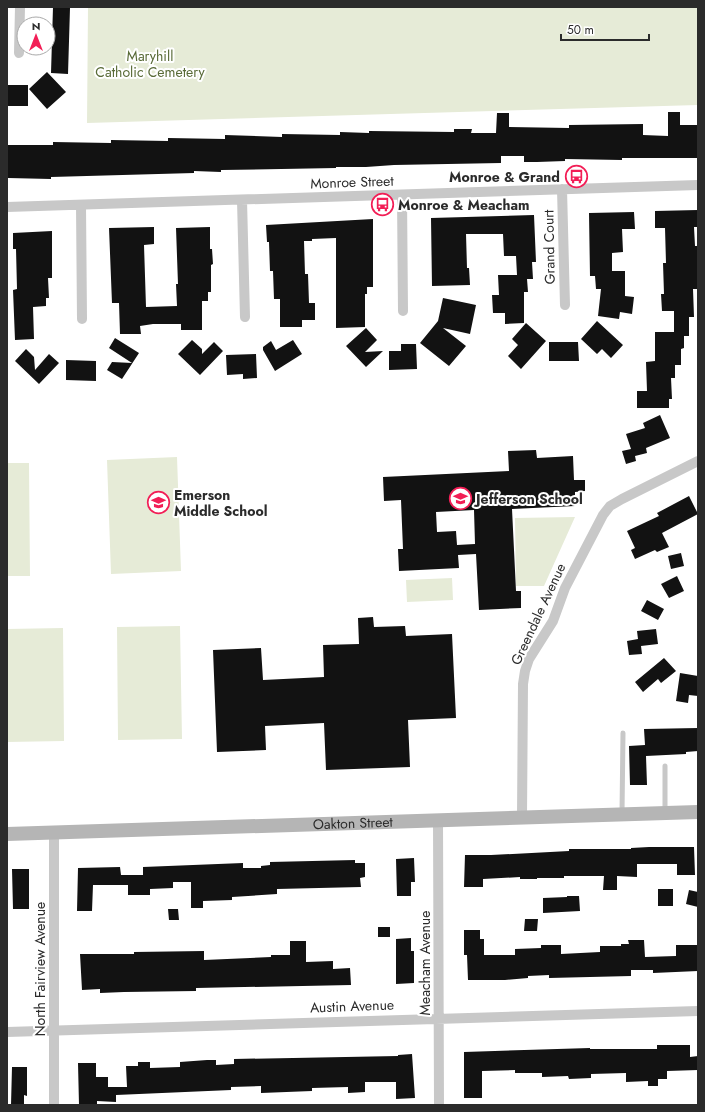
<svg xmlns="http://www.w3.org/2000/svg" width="705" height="1112" font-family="Jost,sans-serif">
<rect width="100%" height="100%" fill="#fff"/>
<path fill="#e6ebd7" d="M 88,7 L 698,7 L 698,105 L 87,123 Z
M 177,457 L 181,571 L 111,574 L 107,460 Z
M 7,463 L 29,463 L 30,576 L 7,576 Z
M 575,517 L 544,586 L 516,586 L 515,518 Z
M 452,578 L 453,600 L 407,602 L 406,580 Z
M 180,626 L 182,739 L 118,740 L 117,627 Z
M 63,628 L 64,741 L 7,742 L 7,629 Z"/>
<path fill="#121212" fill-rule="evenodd" d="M 53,7 L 70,8 L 68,74 L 51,73 Z
M 47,72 L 66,92 L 47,109 L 29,89 Z
M 7,85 L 28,85 L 28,106 L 7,106 Z
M 668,112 L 680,112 L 680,125 L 698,125 L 698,158 L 622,158 L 622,160 L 565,159 L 565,161 L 537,162 L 524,162 L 524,156 L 501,156 L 501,163 L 394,165 L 366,167 L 336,167 L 336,168 L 221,170 L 221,172 L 194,171 L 194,173 L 51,177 L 51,179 L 8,178 L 7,172 L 7,145 L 53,145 L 53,142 L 111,143 L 111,140 L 168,141 L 168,138 L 225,139 L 225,135 L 282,137 L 282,134 L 340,135 L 340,132 L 369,133 L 369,131 L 454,132 L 454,129 L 472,129 L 471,133 L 496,133 L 497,113 L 509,113 L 509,127 L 569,128 L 569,125 L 643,124 L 643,135 L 668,136 Z
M 698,210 L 698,227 L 694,227 L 695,246 L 698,246 L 698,289 L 693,289 L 694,317 L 689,317 L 689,336 L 684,336 L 684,348 L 681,349 L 681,365 L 675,365 L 675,378 L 671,378 L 672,399 L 669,399 L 669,408 L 637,408 L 637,391 L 647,391 L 646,362 L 655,361 L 655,332 L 674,332 L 674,311 L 662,311 L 661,294 L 664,294 L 663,263 L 666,263 L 665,228 L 655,228 L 655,211 Z
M 634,212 L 635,229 L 622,229 L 623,252 L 612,253 L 612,271 L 625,271 L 625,296 L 634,297 L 632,314 L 620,312 L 619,319 L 598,316 L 601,289 L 596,289 L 595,276 L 590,276 L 589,213 Z
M 534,215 L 536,262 L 532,262 L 533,279 L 527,279 L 528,292 L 524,292 L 524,323 L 505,324 L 505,313 L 493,313 L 492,295 L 499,295 L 498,275 L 517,275 L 516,256 L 504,256 L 503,234 L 466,234 L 467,268 L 469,268 L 470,285 L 432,286 L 431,218 Z
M 373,219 L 373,287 L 367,287 L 367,294 L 365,294 L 365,327 L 336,328 L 336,238 L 312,239 L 312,241 L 304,241 L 305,274 L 308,274 L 309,303 L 315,303 L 315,320 L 302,320 L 302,327 L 280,327 L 280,299 L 274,299 L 273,271 L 270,271 L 269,242 L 267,242 L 266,225 Z
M 154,227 L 154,244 L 144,245 L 146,307 L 177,306 L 176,284 L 178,284 L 176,228 L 210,227 L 210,249 L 212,249 L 213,264 L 211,265 L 211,292 L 208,292 L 208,301 L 202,301 L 202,330 L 181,330 L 181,324 L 153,324 L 140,326 L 141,334 L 120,334 L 119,303 L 112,303 L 109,228 Z
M 52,231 L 52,278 L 48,278 L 49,298 L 46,298 L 46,306 L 33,307 L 34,339 L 15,340 L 13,290 L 17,289 L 16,249 L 13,249 L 13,233 Z
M 443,298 L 476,305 L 470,334 L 443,328 L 466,346 L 449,366 L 420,343 L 438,321 Z
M 597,321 L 623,345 L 611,358 L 602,349 L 597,354 L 581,339 Z
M 526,323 L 546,341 L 521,369 L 508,356 L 518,345 L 512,339 Z
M 366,328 L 377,340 L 365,352 L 383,351 L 366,367 L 346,346 Z
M 115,338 L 139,353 L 122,379 L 107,370 L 112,362 L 132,363 L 109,348 Z
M 192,340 L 202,349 L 202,354 L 214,342 L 223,351 L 200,375 L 178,354 Z
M 293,340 L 302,354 L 275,371 L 263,350 L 263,347 L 271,341 L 276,350 Z
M 549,342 L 578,342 L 579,361 L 549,361 Z
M 401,344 L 416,344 L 417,369 L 389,370 L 389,351 L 401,351 Z
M 26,349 L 34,357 L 35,370 L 49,354 L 59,363 L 39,384 L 15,361 Z
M 256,354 L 257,378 L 243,379 L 243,374 L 227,375 L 226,355 Z
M 66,360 L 96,361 L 96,381 L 66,380 Z
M 660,415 L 670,438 L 646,448 L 647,453 L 635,456 L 636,461 L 626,464 L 622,451 L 631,449 L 626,434 L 645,428 L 643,423 Z
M 536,450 L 537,458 L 573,456 L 574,480 L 585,480 L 585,491 L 575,492 L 575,506 L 512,509 L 516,591 L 521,591 L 521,608 L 479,610 L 476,554 L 458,555 L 459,568 L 399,571 L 398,549 L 403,549 L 401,500 L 384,501 L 383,477 L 509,471 L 508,451 ZM 474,510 L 475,544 L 457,545 L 456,531 L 437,532 L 436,512 Z
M 689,496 L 698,514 L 662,533 L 669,547 L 657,552 L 655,550 L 635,559 L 631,550 L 635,548 L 627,531 L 659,516 L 657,513 Z
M 681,553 L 684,566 L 671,569 L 668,556 Z
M 677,576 L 684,591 L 669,598 L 661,584 Z
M 647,600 L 664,609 L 658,620 L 641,611 Z
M 373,617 L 374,627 L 405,626 L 406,636 L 452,634 L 456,718 L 408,720 L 410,767 L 326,770 L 324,723 L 265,726 L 266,750 L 217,752 L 213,650 L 261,648 L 263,680 L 324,677 L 323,645 L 359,644 L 358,618 Z
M 656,629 L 658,644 L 641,646 L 642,654 L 629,655 L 627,641 L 638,639 L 637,631 Z
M 664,658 L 676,671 L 661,683 L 658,679 L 643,692 L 635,682 Z
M 680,673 L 698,676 L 698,696 L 689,695 L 688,703 L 676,701 Z
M 698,728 L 698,751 L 686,752 L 686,754 L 646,756 L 647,785 L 630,785 L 629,746 L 645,745 L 644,729 Z
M 649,847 L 694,847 L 695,875 L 677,875 L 677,864 L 637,864 L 637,877 L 617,876 L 617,890 L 603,890 L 604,876 L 564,876 L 564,878 L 537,878 L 537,879 L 520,879 L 520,877 L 483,879 L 483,887 L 464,887 L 465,855 L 491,855 L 569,851 L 569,849 L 631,849 L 631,848 Z
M 414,858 L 415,882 L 411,882 L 411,896 L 397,896 L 396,859 Z
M 355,860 L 355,863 L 365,863 L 365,877 L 360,878 L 361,887 L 277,889 L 277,894 L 232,897 L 232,900 L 203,901 L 203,908 L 191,908 L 191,882 L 173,882 L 173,888 L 150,889 L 150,895 L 128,895 L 128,885 L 93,885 L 92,911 L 77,911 L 78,868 L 120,867 L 121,875 L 143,875 L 143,867 L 243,863 L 243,868 L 261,868 L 261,866 L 270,865 L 270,862 Z
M 12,869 L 29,869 L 29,909 L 13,909 Z
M 658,889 L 673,889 L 673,906 L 658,906 Z
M 689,890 L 698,892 L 698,907 L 686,904 Z
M 567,896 L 579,896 L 580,911 L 543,913 L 543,898 L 567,897 Z
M 168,909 L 178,909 L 179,920 L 169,920 Z
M 525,919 L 538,919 L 537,931 L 524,931 Z
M 378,927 L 390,927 L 390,937 L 378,937 Z
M 464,930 L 480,930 L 480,939 L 484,939 L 484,955 L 515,955 L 515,949 L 541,948 L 541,945 L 561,945 L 561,954 L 600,952 L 600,946 L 621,946 L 621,944 L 629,944 L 628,940 L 644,940 L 645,957 L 676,956 L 676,945 L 698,945 L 698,971 L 653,973 L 653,970 L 631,970 L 631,976 L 549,978 L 549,975 L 528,976 L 528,978 L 505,980 L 468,980 L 467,955 L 464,955 Z
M 411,938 L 411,951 L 414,951 L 414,983 L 396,984 L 396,939 Z
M 290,941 L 306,941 L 306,962 L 333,961 L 333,969 L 350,968 L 351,985 L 196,988 L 196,991 L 124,992 L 100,993 L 100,989 L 82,990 L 80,954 L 134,954 L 134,952 L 204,951 L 204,960 L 271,957 L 271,955 L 290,955 Z
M 657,1045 L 690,1045 L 690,1057 L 698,1056 L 698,1070 L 667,1071 L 667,1079 L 658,1079 L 658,1086 L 648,1086 L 648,1081 L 626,1082 L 626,1073 L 591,1074 L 591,1078 L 569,1079 L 568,1076 L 542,1077 L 542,1073 L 515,1073 L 515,1070 L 482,1071 L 482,1098 L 464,1098 L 464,1052 L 590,1048 L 590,1049 L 657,1049 Z
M 412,1054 L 415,1098 L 396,1099 L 396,1082 L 365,1082 L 365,1092 L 348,1093 L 348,1087 L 312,1088 L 312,1091 L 261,1093 L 261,1086 L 231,1087 L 231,1090 L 116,1095 L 116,1102 L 97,1101 L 97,1105 L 79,1105 L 78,1063 L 96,1063 L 96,1077 L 108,1077 L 108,1087 L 127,1087 L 126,1066 L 138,1066 L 138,1062 L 150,1062 L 150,1068 L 180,1067 L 180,1062 L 207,1060 L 216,1060 L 216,1065 L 234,1064 L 234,1059 L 398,1056 L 398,1055 Z
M 12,1067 L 27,1067 L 27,1096 L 24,1095 L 24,1105 L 11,1105 Z"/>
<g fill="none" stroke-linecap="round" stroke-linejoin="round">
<path stroke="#c8c8c8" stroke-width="5" d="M 665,812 L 665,766
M 622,813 L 623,733"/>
<path stroke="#c8c8c8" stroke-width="10" d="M 19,53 L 20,7
M 562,189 L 565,305
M 402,195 L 403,311
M 242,200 L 245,317
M 81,205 L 82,319
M 7,207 L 698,185
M 522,817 L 523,684 L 525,671 L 529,659 L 553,621 L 565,588 L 603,515 L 610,506 L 622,499 L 698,461
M 438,820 L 439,1105
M 54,832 L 54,1105
M 7,1032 L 698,1011"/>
<path stroke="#b5b5b5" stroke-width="14" id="s1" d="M 7,834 L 698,812"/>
</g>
<defs>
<symbol id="bus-ring" viewBox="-11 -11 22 22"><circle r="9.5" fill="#fff" stroke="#f21e56" stroke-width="1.5"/><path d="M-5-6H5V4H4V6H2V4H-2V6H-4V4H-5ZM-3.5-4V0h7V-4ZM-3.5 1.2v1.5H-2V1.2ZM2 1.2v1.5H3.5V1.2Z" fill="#f21e56"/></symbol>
<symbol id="school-ring" viewBox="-11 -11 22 22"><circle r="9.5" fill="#fff" stroke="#f21e56" stroke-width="1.5"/><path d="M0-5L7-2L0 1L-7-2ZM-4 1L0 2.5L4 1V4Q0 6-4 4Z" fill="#f21e56"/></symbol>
</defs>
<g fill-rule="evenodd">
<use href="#bus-ring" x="564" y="164" width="25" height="25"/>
<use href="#bus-ring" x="370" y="192" width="25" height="25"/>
<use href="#school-ring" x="448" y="486" width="25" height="25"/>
<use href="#school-ring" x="146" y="490" width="25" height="25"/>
</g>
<g text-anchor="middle" stroke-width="4" stroke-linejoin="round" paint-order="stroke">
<g font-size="14" fill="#586a36" stroke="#fff">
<text x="150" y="61">Maryhill<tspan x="150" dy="16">Catholic Cemetery</tspan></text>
</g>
<g font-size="14" font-weight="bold" fill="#2b2b2b" stroke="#fff" text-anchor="start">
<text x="560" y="182" text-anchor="end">Monroe &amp; Grand</text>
<text x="398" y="210">Monroe &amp; Meacham</text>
<text x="174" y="500">Emerson<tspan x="174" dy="16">Middle School</tspan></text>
<text x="476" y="504">Jefferson School</text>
</g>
<g font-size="14" fill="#2b2b2b" stroke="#fff">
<text transform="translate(352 182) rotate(-2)" y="5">Monroe Street</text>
<text transform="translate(549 247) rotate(-91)" y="5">Grand Court</text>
<text transform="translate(538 614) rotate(-65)" y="5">Greendale Avenue</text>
<text dy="5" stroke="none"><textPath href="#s1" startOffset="346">Oakton Street</textPath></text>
<text transform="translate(425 963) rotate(-90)" y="5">Meacham Avenue</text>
<text transform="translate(40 969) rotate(-90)" y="5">North Fairview Avenue</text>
<text transform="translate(352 1006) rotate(-2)" y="5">Austin Avenue</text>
</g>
</g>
<rect width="705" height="1112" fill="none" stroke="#2b2b2b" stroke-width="16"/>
<g transform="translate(36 36)"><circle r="19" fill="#ffffff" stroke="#aaaaaa"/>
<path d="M0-3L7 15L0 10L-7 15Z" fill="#f21e56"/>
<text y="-6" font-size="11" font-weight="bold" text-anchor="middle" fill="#2b2b2b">N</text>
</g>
<path d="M561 34v6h88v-6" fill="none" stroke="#2b2b2b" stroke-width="2"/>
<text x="567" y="34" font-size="12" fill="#2b2b2b" stroke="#ffffff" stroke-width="3" paint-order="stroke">50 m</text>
</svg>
